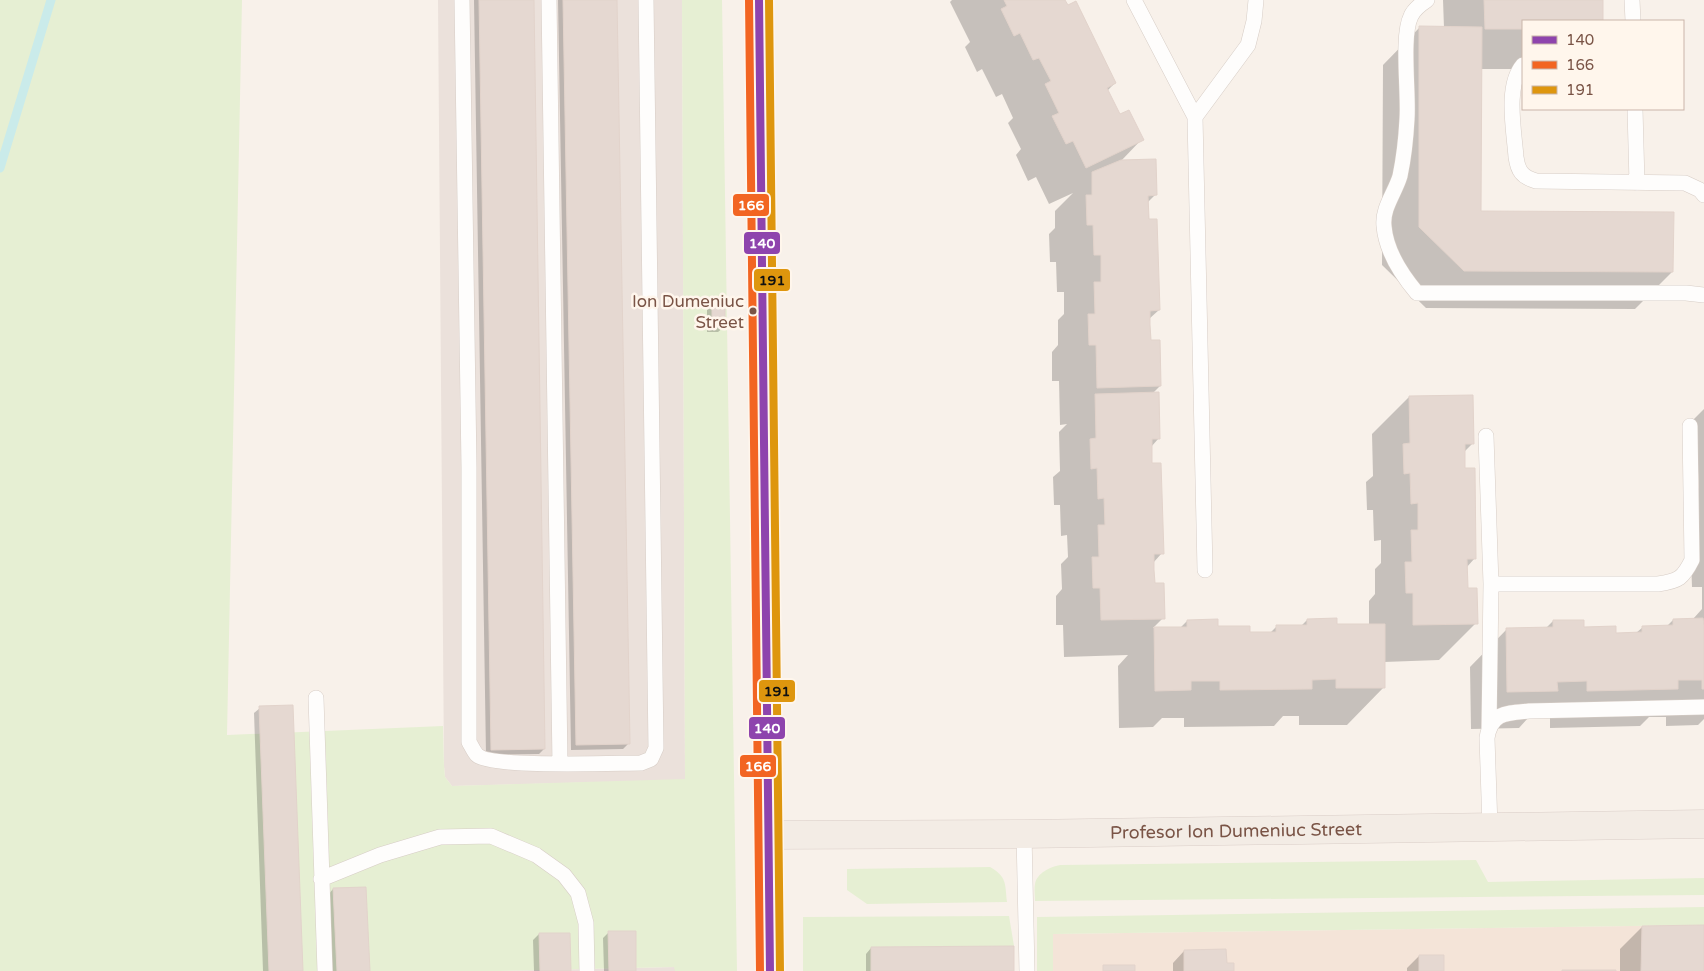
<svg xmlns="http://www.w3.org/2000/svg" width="1704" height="971" font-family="'Varela Round',sans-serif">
<rect width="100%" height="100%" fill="#f8f1ea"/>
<path fill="#f4e4d8" d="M 1704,925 L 1704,971 L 1053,971 L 1053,934 Z"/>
<path fill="#ebe1db" d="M 438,0 L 682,0 L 685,780 L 452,786 L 445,777 L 444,766 Z
M 675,967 L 675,971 L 499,971 Z"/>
<path fill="#e6efd3" d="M 0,0 L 242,0 L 227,735 L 443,726 L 444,766 L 445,777 L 452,786 L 685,779 L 682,0 L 722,0 L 737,971 L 675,971 L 674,967 L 499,971 L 0,971 Z
M 1476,860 L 1488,882 L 1704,878 L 1704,895 L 1035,901 C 1035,896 1034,889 1035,884 C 1037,873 1050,867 1060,865 Z
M 990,867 C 1007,877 1005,883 1007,902 L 867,904 L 847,890 L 847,869 Z
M 1704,907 L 1704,925 L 1053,934 L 1053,971 L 1037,971 L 1037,917 Z
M 1009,916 L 1014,946 L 871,947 L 871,971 L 803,971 L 803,917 Z"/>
<path fill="#0003" d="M 474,0 L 533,0 L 544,749 L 539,754 L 486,755 Z
M 558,0 L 615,0 L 628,744 L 623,749 L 571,750 Z
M 952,0 L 1064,0 L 1115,83 L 1107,91 L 1119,116 L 1142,139 L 1121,161 L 1155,195 L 1147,203 L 1159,310 L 1149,319 L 1150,341 L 1160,386 L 1152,394 L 1159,438 L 1151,447 L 1151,464 L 1162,553 L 1153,563 L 1153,584 L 1163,618 L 1153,628 L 1180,628 L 1187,621 L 1248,633 L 1270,633 L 1277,626 L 1301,626 L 1307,620 L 1336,625 L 1369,625 L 1369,601 L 1375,594 L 1375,569 L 1381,563 L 1381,540 L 1374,541 L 1373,510 L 1367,510 L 1366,482 L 1373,476 L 1372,434 L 1409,397 L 1473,443 L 1464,452 L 1464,469 L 1475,558 L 1466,568 L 1466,589 L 1476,623 L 1439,660 L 1384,662 L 1384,687 L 1347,725 L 1299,725 L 1299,716 L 1283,716 L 1274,726 L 1184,727 L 1184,718 L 1162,718 L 1153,727 L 1119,728 L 1118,666 L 1128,655 L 1064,657 L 1063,625 L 1056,625 L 1056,596 L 1062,589 L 1061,564 L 1068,557 L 1067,535 L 1061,536 L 1060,505 L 1054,505 L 1053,477 L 1060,471 L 1059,432 L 1067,424 L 1060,425 L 1059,381 L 1052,381 L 1052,352 L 1058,345 L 1058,320 L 1064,314 L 1064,292 L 1057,292 L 1056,262 L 1050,262 L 1049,234 L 1055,228 L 1055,211 L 1073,193 L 1049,204 L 1036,177 L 1028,181 L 1016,155 L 1021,149 L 1008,123 L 1013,118 L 1002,94 L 996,97 L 982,69 L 977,72 L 965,47 L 970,42 L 950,2 Z
M 1443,0 L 1602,0 L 1602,21 L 1523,21 L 1523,69 L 1480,69 L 1479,212 L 1672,272 L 1635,309 L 1426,308 L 1382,265 L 1383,65 L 1420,27 L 1444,28 Z
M 713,304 L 724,327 L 718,332 L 707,332 L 707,310 Z
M 1704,409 L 1704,719 L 1698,725 L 1666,726 L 1666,717 L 1649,717 L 1640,726 L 1550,728 L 1550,718 L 1528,718 L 1519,728 L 1471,729 L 1470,667 L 1507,629 L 1546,628 L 1553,621 L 1615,634 L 1636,633 L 1643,627 L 1667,626 L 1673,620 L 1693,619 L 1702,609 L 1702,587 L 1692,587 L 1689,497 L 1699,488 L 1699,484 L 1698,471 L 1688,425 Z
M 260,708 L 301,971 L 263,971 L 254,713 Z
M 333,889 L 369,971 L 331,971 L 328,895 Z
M 1704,926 L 1704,971 L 1620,971 L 1620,949 L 1642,927 Z
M 609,932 L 635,971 L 604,971 L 603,938 Z
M 539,934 L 569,971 L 534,971 L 533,940 Z
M 871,948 L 1012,971 L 866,971 L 866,954 Z
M 1184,951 L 1225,965 L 1233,971 L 1173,971 L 1173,963 Z
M 1419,956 L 1442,971 L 1407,971 L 1407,968 Z"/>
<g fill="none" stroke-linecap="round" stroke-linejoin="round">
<path stroke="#caebea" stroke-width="9" d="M 0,168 L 51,0"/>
</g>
<path fill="#e5d8d1" stroke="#e2d3cb" d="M 479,0 L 534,0 L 545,749 L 491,750 Z
M 563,0 L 617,0 L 630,744 L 576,745 Z
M 1004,0 L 1065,0 L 1068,5 L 1076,1 L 1116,83 L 1107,88 L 1120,114 L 1129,110 L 1144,140 L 1086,168 L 1073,141 L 1066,144 L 1052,116 L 1059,113 L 1045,84 L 1051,81 L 1039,58 L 1033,60 L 1020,33 L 1014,36 L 1001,9 L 1007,6 Z
M 1484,0 L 1603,0 L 1603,21 L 1523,21 L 1523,29 L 1485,29 Z
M 1419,26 L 1482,27 L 1481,211 L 1674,212 L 1673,272 L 1464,271 L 1419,227 Z
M 1156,159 L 1157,195 L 1148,196 L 1149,219 L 1157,219 L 1160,310 L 1150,311 L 1150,325 L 1151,340 L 1160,340 L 1161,386 L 1097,388 L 1096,345 L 1089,345 L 1088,314 L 1095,314 L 1094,282 L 1101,282 L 1101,255 L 1094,255 L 1093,225 L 1087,225 L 1086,195 L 1092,195 L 1092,172 L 1121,160 Z
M 712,303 L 725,303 L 725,327 L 712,327 Z
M 1159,392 L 1160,439 L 1152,439 L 1152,463 L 1161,463 L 1164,554 L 1154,554 L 1154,570 L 1155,583 L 1164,583 L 1165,619 L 1101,620 L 1100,588 L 1093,588 L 1092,557 L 1099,557 L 1098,525 L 1105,525 L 1104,498 L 1098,499 L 1097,468 L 1091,469 L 1090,439 L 1096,438 L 1095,394 Z
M 1473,395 L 1474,444 L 1465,444 L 1465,468 L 1475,468 L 1476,559 L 1467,559 L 1468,588 L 1477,588 L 1478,624 L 1413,625 L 1413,593 L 1406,593 L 1405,562 L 1412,562 L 1411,530 L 1418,530 L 1418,503 L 1411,504 L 1410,473 L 1404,474 L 1403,444 L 1410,443 L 1409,396 Z
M 1337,618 L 1337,624 L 1385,624 L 1385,688 L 1336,688 L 1336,679 L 1312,680 L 1312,689 L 1220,690 L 1220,681 L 1191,681 L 1191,690 L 1155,691 L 1154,627 L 1187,627 L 1187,620 L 1218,619 L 1218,626 L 1250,626 L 1250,632 L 1276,632 L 1276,625 L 1307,625 L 1307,619 Z
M 1703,618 L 1704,625 L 1704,689 L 1702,689 L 1702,680 L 1678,680 L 1678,689 L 1587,691 L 1587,681 L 1557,682 L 1558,691 L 1507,692 L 1506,628 L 1553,627 L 1553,620 L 1584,620 L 1584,627 L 1616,626 L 1616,633 L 1642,632 L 1642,626 L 1673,625 L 1673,619 Z
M 293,705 L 303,971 L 269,971 L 259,706 Z
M 366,887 L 370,971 L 337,971 L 333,888 Z
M 1704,925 L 1704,971 L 1641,971 L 1642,926 Z
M 608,931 L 636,931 L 636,971 L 609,971 Z
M 539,933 L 570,933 L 571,971 L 540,971 Z
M 1014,946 L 1014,971 L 871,971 L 871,947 Z
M 1226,949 L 1227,963 L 1234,963 L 1234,971 L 1184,971 L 1184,950 Z
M 1419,955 L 1444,955 L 1444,971 L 1419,971 Z
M 1103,965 L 1135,965 L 1135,971 L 1103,971 Z
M 1562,970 L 1616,970 L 1616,971 L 1562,971 Z"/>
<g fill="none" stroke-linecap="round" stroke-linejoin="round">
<defs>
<path id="service" d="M 462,0 L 469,467 L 469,742 C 471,745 474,752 477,755 C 490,768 616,763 641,763 L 651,759 L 656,748 L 646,0
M 549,0 L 560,764
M 1134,0 L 1195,117 L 1205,570
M 1427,0 C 1421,4 1414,9 1411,16 C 1401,36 1409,94 1407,119 C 1406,138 1404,157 1400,176 C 1395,193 1382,208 1384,226 C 1386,251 1401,274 1417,293 L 1686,293 L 1704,295
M 1632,0 L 1633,21
M 1523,65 C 1505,86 1514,130 1516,157 C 1518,171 1522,177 1536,181 L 1685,183 L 1700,190 L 1704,195
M 1635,109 L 1637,183
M 1195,117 L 1248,45 L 1254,21 L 1256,0
M 1486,436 L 1491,584 L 1489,729
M 1491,584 L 1658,584 C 1679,581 1683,578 1692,560 L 1690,426
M 316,698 L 325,971
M 1490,827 L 1487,738 C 1491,712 1507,713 1529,711 L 1704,707
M 1024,834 L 1027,971
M 321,879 L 380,855 L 440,837 L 491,836 L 536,855 L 564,875 L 578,893 L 586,923 L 587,971"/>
<g id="primary">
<path d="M 759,0 L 770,971"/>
<path id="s1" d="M 768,835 L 1024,834 L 1704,824"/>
</g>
</defs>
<use href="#service" stroke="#d7cdc6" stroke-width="16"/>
<use href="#primary" stroke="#dacec8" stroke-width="29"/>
<use href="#service" stroke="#fefdfc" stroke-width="15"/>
<use href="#primary" stroke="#f3ece5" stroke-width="28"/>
<defs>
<path id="bus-1" d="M 759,0 L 770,971"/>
<path id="bus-2" d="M 749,0 L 760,971"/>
<path id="bus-3" d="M 769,0 L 780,971"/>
</defs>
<use href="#bus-1" stroke="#fff6ec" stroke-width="11"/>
<use href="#bus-2" stroke="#fff6ec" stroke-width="11"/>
<use href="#bus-3" stroke="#fff6ec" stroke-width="11"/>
<use href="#bus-1" stroke="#8e44ad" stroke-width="8"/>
<use href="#bus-2" stroke="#f26522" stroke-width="8"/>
<use href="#bus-3" stroke="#de960e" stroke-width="8"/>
</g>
<circle fill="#7a5446" stroke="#fff6ec" stroke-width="2" cx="753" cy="311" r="4.5"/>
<g text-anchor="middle" stroke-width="5" stroke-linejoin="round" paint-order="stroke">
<g font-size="17" fill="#7a5446" stroke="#fff6ec" text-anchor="end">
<text x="744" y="307">Ion Dumeniuc<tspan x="744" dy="21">Street</tspan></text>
</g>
<g font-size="18" fill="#7a5446" stroke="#fff6ec">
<text dy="6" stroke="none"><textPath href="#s1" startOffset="468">Profesor Ion Dumeniuc Street</textPath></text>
</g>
</g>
<g stroke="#fff6ec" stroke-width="2">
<rect x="732" y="193" width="38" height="24" rx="5" fill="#f26522"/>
<rect x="743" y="231" width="38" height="24" rx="5" fill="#8e44ad"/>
<rect x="753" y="268" width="38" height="24" rx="5" fill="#de960e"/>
<rect x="758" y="679" width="38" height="24" rx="5" fill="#de960e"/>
<rect x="748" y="716" width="38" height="24" rx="5" fill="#8e44ad"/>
<rect x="739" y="754" width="38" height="24" rx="5" fill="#f26522"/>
</g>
<g font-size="14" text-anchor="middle" font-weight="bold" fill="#fff">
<text x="751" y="210">166</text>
<text x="762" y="248">140</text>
<text x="767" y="733">140</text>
<text x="758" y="771">166</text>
</g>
<g font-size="14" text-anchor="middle" font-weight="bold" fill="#111">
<text x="772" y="285">191</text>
<text x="777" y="696">191</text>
</g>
<rect x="1522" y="20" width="162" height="90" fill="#fff6ec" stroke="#cab5aa"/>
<rect x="1532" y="36" width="25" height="8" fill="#8e44ad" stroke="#cab5aa"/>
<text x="1566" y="45" font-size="15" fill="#7a5446">140</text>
<rect x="1532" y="61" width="25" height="8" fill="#f26522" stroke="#cab5aa"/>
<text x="1566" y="70" font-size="15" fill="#7a5446">166</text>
<rect x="1532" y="86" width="25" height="8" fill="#de960e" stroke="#cab5aa"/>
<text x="1566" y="95" font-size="15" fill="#7a5446">191</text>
</svg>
